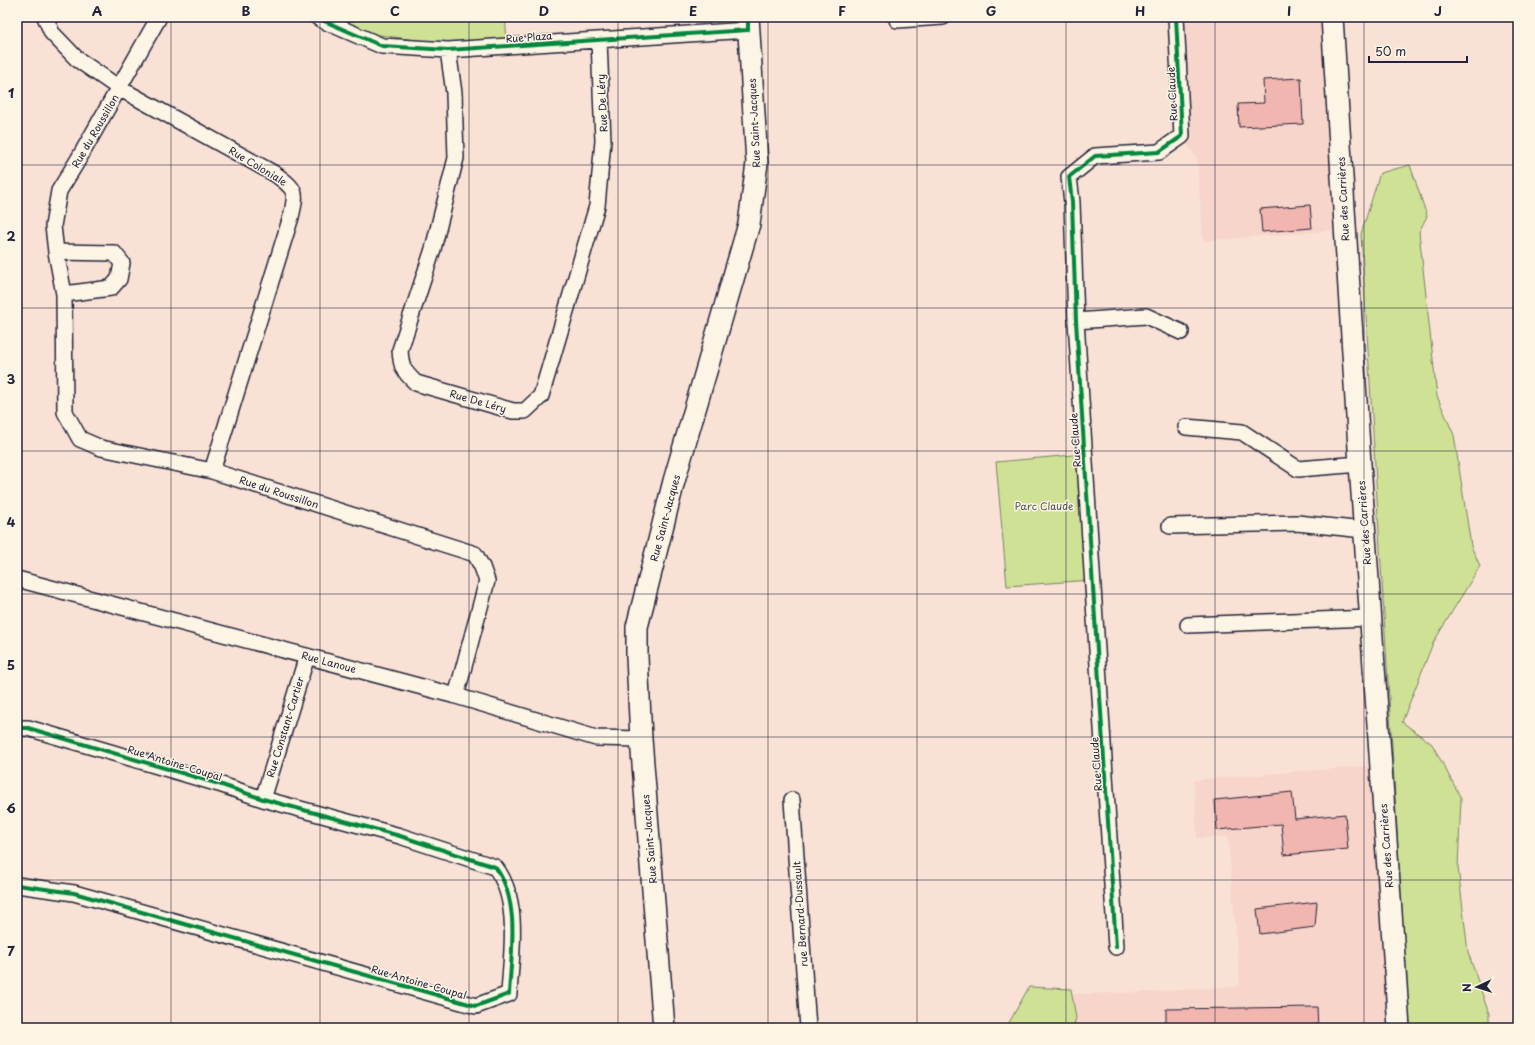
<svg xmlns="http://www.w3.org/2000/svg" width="1535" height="1045" font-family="'Playpen Sans',sans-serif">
<rect width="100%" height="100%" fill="#f9e2d5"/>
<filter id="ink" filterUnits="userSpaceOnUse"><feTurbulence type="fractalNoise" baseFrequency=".025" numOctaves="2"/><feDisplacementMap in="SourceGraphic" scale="8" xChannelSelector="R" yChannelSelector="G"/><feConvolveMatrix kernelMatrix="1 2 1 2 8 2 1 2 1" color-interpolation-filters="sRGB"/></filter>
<g filter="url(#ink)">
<path fill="#f7d5ca" d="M 1176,17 L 1329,17 L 1339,230 L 1203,241 L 1197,159 L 1182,136 Z
M 1380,765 L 1398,1028 L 1040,1028 L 1038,995 L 1151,992 L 1240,986 L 1228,837 L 1197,838 L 1194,780 Z"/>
<path fill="#cfe195" stroke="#788268" d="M 327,17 L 505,17 L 507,40 L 443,44 L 352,31 Z
M 1410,165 L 1427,216 L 1419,232 L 1437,396 L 1454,435 L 1471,546 L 1480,566 L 1433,643 L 1402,722 L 1432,744 L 1461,798 L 1458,867 L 1468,952 L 1489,1014 L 1489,1028 L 1409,1028 L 1361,234 L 1380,173 Z
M 1084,454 L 1092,580 L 1007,586 L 996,462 Z
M 1029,987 L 1071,989 L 1076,1018 L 1073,1028 L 1006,1028 Z"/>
<path fill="#f2b6b0" stroke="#22223b" d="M 1301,78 L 1303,124 L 1239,127 L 1238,104 L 1264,103 L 1263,80 Z
M 1310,205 L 1312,228 L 1262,232 L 1260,209 Z
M 1292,792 L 1295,819 L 1345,814 L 1348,849 L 1284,855 L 1281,824 L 1217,830 L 1215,800 Z
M 1317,902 L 1315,927 L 1260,934 L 1257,909 Z
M 1317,1007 L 1318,1028 L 1166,1028 L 1166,1009 Z"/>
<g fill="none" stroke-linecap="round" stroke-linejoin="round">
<defs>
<path id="street" d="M 45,17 L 52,33 L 77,59 L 119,88 L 275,174 C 297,190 297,192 291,217 L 212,471
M 159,17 L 78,160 L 59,191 L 53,226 L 56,252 L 64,294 L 65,412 L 80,439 L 101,448 L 212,471 L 475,554 L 482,567 L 487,581 L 456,696
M 317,17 L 324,21 L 382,46 L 448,50 L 748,30
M 897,17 L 897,20 L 943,17
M 448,50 L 454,93 L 456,158 L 433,249 L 400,350 C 401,367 403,371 416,383 L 513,411 L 525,411 L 541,396 L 597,206 L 603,141 L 599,40
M 56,252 L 114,253 L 122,263 L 119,279 L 111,288 L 64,294
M 1076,321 L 1146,316 L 1181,332
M 1186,427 L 1242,432 L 1298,469 L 1360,464
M 1170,526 L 1297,523 L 1364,530
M 17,579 L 456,696 L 596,738 L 641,739
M 1188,625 L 1370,618
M 17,728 L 28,728 L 219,784 L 263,799 L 400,836 L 495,867 C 521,900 511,955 509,994 L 476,1006 L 74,893 L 17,885
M 263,799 L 307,656
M 792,800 L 808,1028
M 1116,947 L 1076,321 L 1072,202 L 1069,177 L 1095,156 L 1159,152 L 1182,136 L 1176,17"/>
<path id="secondary" d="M 1332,17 L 1360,464 L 1399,1028
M 664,1028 L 641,739 L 637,657 L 637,627 L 674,481 L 749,224 L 757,163 L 748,17"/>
</defs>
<use href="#street" stroke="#22223b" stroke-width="18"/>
<use href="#secondary" stroke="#22223b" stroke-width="24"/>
<use href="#street" stroke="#fcf5e5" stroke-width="15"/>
<use href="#secondary" stroke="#fcf5e5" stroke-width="21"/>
<defs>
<path id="cycleway" d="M 317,17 L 324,21 L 382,46 L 448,50 L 748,30 L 748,17
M 17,728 L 28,728 L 219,784 L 263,799 L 400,836 L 495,867 C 521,900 511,955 509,994 L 476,1006 L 74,893 L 17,885
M 1116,947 L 1076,321 L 1072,202 L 1069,177 L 1095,156 L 1159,152 L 1182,136 L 1176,17"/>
</defs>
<use href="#cycleway" stroke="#fcf5e5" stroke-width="6"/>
<use href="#cycleway" stroke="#00873e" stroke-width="4"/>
</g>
</g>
<path fill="none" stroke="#22223b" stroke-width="1" stroke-opacity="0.55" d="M 171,17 L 171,1028M 320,17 L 320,1028M 469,17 L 469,1028M 618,17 L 618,1028M 768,17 L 768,1028M 917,17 L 917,1028M 1066,17 L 1066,1028M 1215,17 L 1215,1028M 1364,17 L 1364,1028M 17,165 L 1518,165M 17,308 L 1518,308M 17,451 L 1518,451M 17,594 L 1518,594M 17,737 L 1518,737M 17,880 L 1518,880"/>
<g text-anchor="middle" stroke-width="3" stroke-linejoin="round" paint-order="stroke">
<g font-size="10" fill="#22223b" stroke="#fcf5e5">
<text transform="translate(529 37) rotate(-4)" y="4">Rue Plaza</text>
<text transform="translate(1172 94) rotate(-93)" y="4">Rue Claude</text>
<text transform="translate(602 103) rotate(-93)" y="4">Rue De Léry</text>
<text transform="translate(754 123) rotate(-93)" y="4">Rue Saint-Jacques</text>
<text transform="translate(95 131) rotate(-60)" y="4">Rue du Roussillon</text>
<text transform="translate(258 166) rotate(31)" y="4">Rue Coloniale</text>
<text transform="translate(1343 199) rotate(-93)" y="4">Rue des Carrières</text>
<text transform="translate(478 401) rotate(16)" y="4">Rue De Léry</text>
<text transform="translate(1075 440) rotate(-94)" y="4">Rue Claude</text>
<text transform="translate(279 492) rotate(18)" y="4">Rue du Roussillon</text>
<text transform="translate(665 518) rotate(-75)" y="4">Rue Saint-Jacques</text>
<text transform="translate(1364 523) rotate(-94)" y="4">Rue des Carrières</text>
<text transform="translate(329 662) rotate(15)" y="4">Rue Lanoue</text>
<text transform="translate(285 727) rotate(-73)" y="4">Rue Constant-Cartier</text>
<text transform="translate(175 763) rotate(17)" y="4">Rue Antoine-Coupal</text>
<text transform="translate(1096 764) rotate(-94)" y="4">Rue Claude</text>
<text transform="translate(649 839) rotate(-95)" y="4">Rue Saint-Jacques</text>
<text transform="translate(1386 846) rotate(-94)" y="4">Rue des Carrières</text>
<text transform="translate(800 914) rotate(-94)" y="4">rue Bernard-Dussault</text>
<text transform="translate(419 982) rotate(16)" y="4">Rue Antoine-Coupal</text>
</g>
<g font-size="10" fill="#4d5252" stroke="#fcf5e5">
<text x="1044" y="510">Parc Claude</text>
</g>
</g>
<rect width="1535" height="1045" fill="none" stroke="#fcf5e5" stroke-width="44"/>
<g transform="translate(1477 987) rotate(266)" stroke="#fcf5e5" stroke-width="3" paint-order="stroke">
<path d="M0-3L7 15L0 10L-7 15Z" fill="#22223b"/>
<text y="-6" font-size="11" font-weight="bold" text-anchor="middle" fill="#22223b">N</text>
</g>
<path d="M1369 56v6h98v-6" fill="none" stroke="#22223b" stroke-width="2"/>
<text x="1375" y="56" font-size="12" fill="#22223b" stroke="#fcf5e5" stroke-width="3" paint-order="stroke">50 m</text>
<rect x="22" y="22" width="1491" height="1001" fill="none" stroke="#22223b" stroke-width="1.5"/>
<g font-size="13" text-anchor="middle" font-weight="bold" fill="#22223b">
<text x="97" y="16">A</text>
<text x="246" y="16">B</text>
<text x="395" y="16">C</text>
<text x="544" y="16">D</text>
<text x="693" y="16">E</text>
<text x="842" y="16">F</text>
<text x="991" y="16">G</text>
<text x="1140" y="16">H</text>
<text x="1289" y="16">I</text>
<text x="1438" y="16">J</text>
<text x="11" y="98">1</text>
<text x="11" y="241">2</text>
<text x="11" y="384">3</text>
<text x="11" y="527">4</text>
<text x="11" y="670">5</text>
<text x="11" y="813">6</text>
<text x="11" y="956">7</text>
</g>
</svg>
